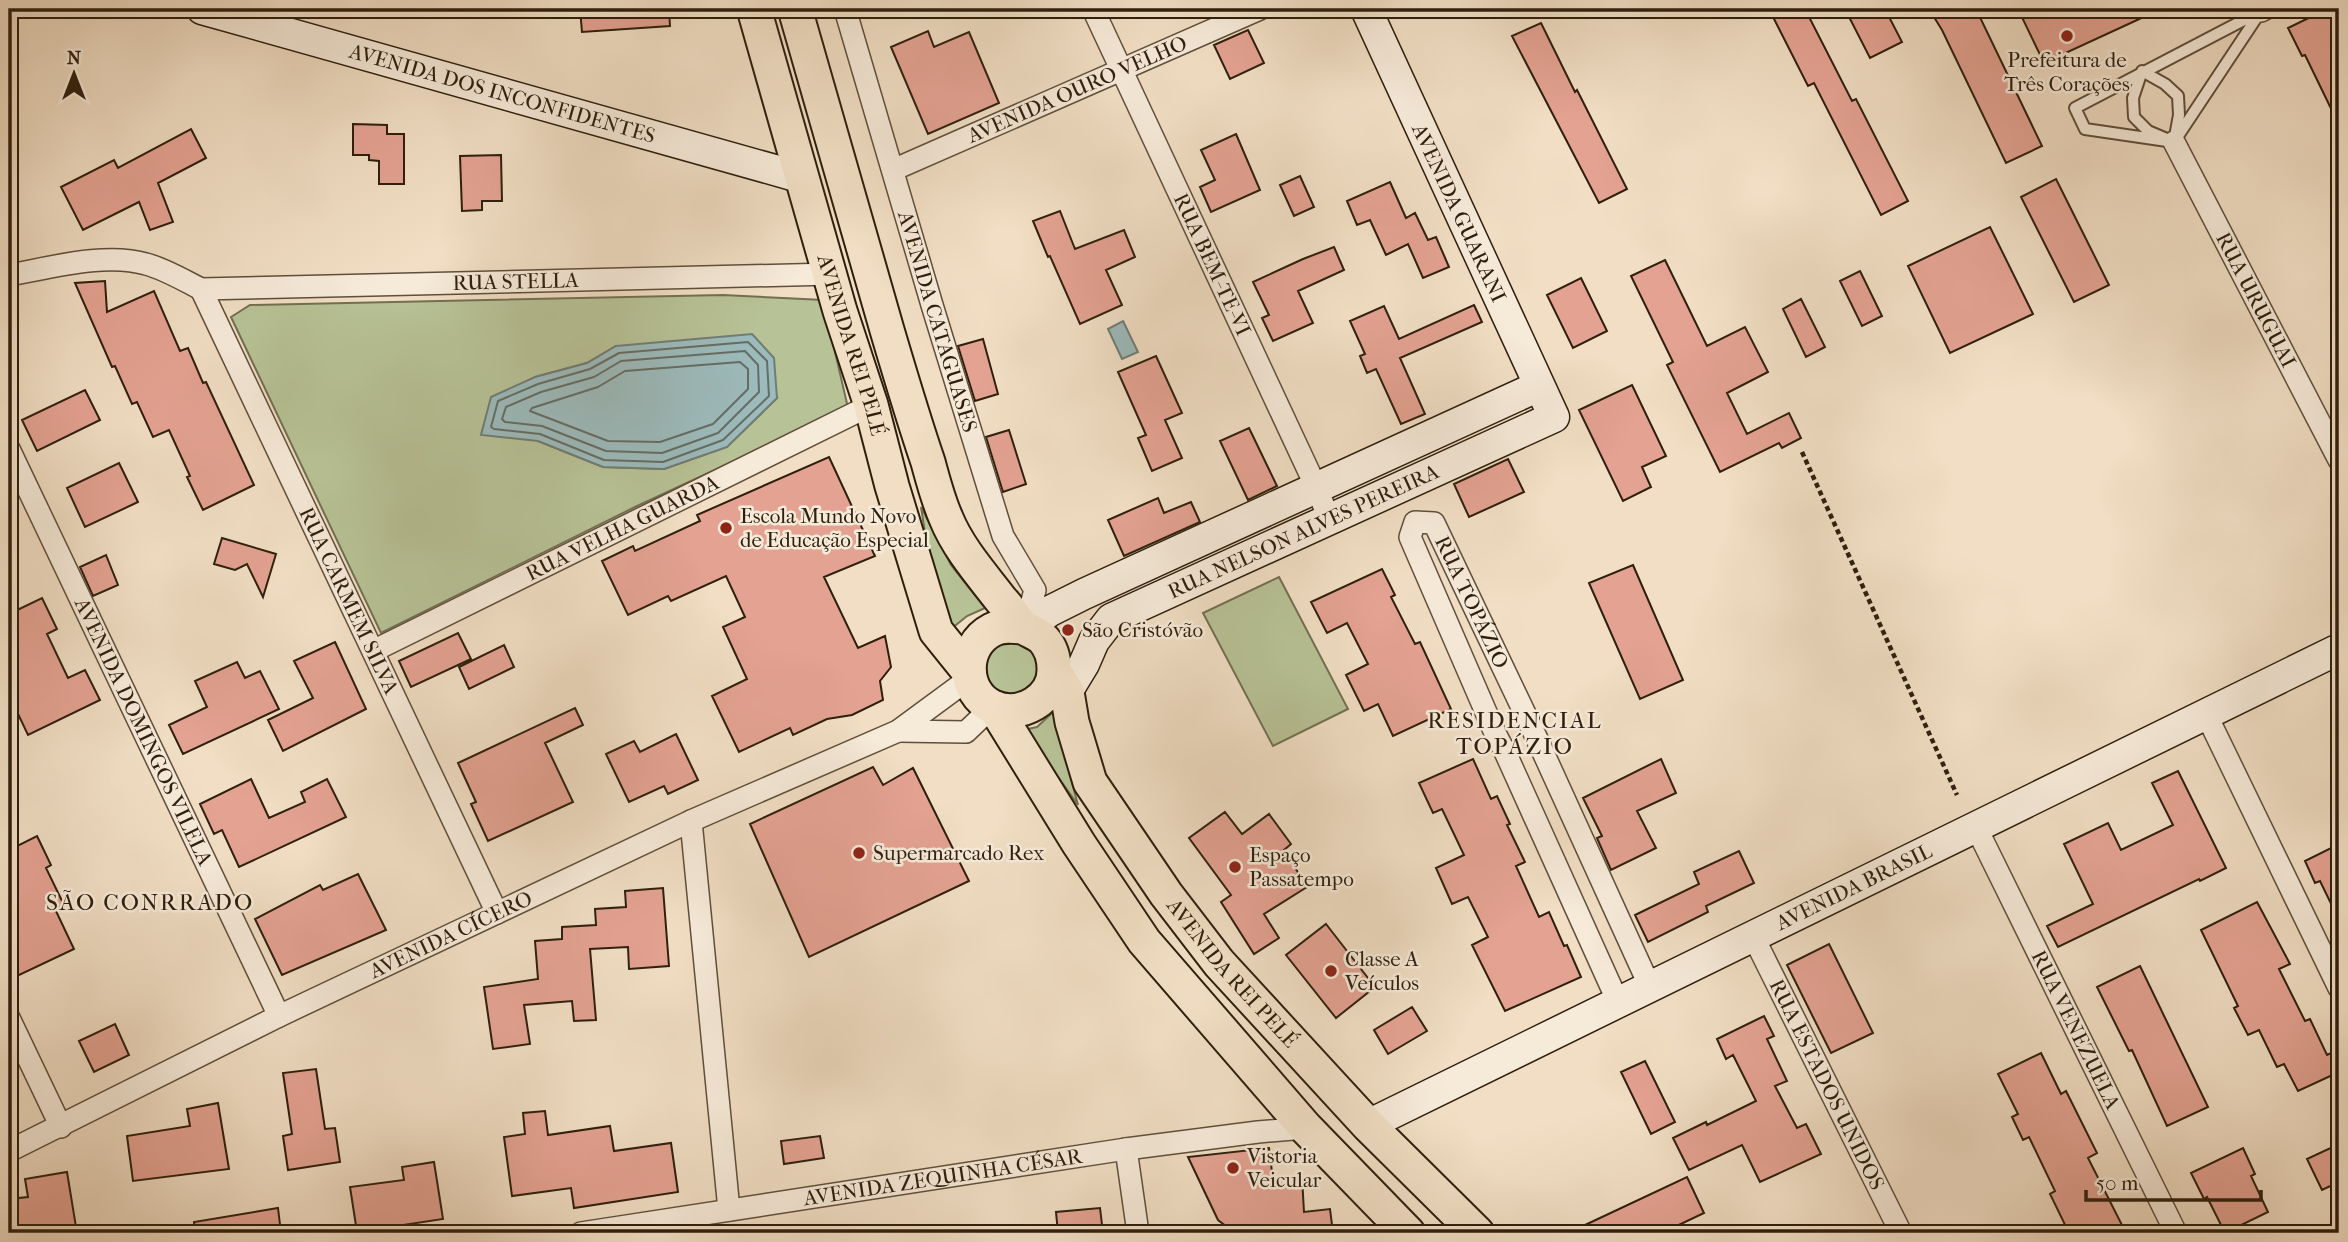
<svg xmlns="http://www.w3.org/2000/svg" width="2348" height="1242" font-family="'IM FELL French Canon',serif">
<rect width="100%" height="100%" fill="#f1dec4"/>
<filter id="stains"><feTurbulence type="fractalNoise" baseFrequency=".00286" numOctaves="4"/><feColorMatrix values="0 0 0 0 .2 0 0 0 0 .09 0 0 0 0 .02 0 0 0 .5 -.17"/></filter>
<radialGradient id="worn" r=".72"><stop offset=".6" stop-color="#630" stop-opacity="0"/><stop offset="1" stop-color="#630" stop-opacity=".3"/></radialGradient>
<path fill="#b7c296" stroke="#727052" stroke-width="2" fill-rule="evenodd" d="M 723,295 L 823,300 L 848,408 L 635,507 L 381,633 L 231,317 L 250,305 ZM 616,346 L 777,398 L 727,447 L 664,469 L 603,467 L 538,441 L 535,377 L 587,363 Z
M 921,507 L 951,565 L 985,608 L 967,616 L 951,629 L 927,546 Z
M 1279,577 L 1348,709 L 1273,746 L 1203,613 Z
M 1014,633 L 1044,659 L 1029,696 L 989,693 L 979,654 Z
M 1053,712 L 1078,805 L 1056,774 L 1018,731 L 1037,727 Z"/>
<path fill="#9cbbbc" stroke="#707d76" stroke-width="2" d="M 1123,321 L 1138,352 L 1122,359 L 1108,329 Z
M 752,334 L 774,358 L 777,398 L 727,447 L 664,469 L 603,467 L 538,441 L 481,435 L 491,397 L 535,377 L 587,363 L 616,346 Z"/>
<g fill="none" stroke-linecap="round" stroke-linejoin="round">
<path stroke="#656d64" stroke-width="2" d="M 748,342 L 767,361 L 769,396 L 723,440 L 663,462 L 604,460 L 540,434 L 494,429 L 491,427 L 498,401 L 538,384 L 590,369 L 619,353 Z
M 745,351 L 758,365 L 759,392 L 718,433 L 662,453 L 606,451 L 542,426 L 505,422 L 502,419 L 506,407 L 541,392 L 594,377 L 621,361 Z
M 740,362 L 748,369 L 748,389 L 713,424 L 660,442 L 608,441 L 530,411 L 532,408 L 598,387 L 625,371 Z"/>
</g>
<path fill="#e4a292" stroke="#2e1f0d" stroke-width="2" d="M 580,9 L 669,9 L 670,26 L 582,32 Z
M 1769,9 L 1805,9 L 1852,101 L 1856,99 L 1908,201 L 1881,215 L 1814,83 L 1808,86 Z
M 1845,9 L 1885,9 L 1902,42 L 1870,58 Z
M 1929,9 L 1976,9 L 2042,146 L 2006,163 L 1942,30 Z
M 2018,9 L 2161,9 L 2044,63 Z
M 2327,9 L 2339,9 L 2339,125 L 2305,55 L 2302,56 L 2288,28 Z
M 1541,23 L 1575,92 L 1577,90 L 1627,189 L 1599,203 L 1512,36 Z
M 1248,30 L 1264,63 L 1230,79 L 1214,45 Z
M 928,31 L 934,47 L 969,32 L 999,103 L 928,134 L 891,47 Z
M 353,124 L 387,125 L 387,134 L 404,134 L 404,184 L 379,184 L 379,161 L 369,160 L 369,155 L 353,155 Z
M 191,129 L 206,158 L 158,183 L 173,222 L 150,230 L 139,202 L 83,230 L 61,187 L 114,160 L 118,168 Z
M 1236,134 L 1260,190 L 1211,212 L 1200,187 L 1215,180 L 1201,150 Z
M 501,155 L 502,201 L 482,201 L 482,210 L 462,211 L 460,156 Z
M 1300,176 L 1314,207 L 1294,216 L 1280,185 Z
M 2056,179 L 2109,285 L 2074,302 L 2021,197 Z
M 1390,182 L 1406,218 L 1415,213 L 1428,240 L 1436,237 L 1449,267 L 1423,278 L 1408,244 L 1386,255 L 1370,220 L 1357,225 L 1347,201 Z
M 1060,211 L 1075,249 L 1124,230 L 1135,257 L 1106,270 L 1122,305 L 1080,324 L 1050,256 L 1048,257 L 1033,221 Z
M 1990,227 L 2033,314 L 1950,353 L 1908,266 Z
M 1334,247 L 1344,270 L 1298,291 L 1313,323 L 1273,341 L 1262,318 L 1269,315 L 1253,282 L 1303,259 Z
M 1665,260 L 1707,346 L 1745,327 L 1768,372 L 1727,393 L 1747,434 L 1789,413 L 1801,438 L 1782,448 L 1779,443 L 1720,472 L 1667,365 L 1673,362 L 1631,276 Z
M 1860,271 L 1882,316 L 1862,326 L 1840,281 Z
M 1581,278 L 1607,331 L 1573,348 L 1547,295 Z
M 105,281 L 107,312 L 154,291 L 180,351 L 188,348 L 203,383 L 206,382 L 254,485 L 203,510 L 187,477 L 190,476 L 169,430 L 153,437 L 137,402 L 132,404 L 115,366 L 112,367 L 75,283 Z
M 1801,299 L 1825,347 L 1806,357 L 1783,309 Z
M 1474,305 L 1482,322 L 1400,358 L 1425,414 L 1401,424 L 1376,369 L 1367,373 L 1360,356 L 1365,354 L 1350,321 L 1384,306 L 1399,339 Z
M 983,339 L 998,394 L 975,401 L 958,346 Z
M 1156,356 L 1182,413 L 1165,420 L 1182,458 L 1152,471 L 1138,438 L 1146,435 L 1118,372 Z
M 1632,385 L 1666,456 L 1642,467 L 1651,487 L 1623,501 L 1579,410 Z
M 85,390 L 100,420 L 37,451 L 22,420 Z
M 1249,428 L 1277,486 L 1248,500 L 1220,441 Z
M 1009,430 L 1026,484 L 1003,492 L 986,437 Z
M 829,457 L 875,556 L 824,577 L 858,648 L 885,636 L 891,667 L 880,681 L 883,700 L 852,715 L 827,719 L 793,735 L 790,728 L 739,752 L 712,696 L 747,679 L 723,627 L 745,617 L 726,576 L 671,601 L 668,596 L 628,615 L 602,561 L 633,546 L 635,551 L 700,521 L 697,515 Z
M 1508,459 L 1524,492 L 1469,517 L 1454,484 Z
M 119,463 L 138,502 L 85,527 L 67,488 Z
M 1158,498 L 1164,513 L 1191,502 L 1200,522 L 1124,556 L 1108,520 Z
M 222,538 L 276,554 L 263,597 L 247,564 L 235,570 L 214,564 Z
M 106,555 L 118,585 L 93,596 L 80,567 Z
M 1633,565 L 1683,680 L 1640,699 L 1589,583 Z
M 1382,569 L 1395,595 L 1391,597 L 1415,644 L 1420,642 L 1451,709 L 1393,736 L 1378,704 L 1364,711 L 1346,675 L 1368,664 L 1347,623 L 1327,633 L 1311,602 Z
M 42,598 L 57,629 L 47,634 L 68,678 L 85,670 L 100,700 L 28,735 L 9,695 L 9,614 Z
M 458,633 L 471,659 L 411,687 L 399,661 Z
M 335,642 L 366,709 L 283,751 L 268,720 L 313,698 L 294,661 Z
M 504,645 L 514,667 L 469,689 L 459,667 Z
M 237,662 L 245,678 L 260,671 L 279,709 L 183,754 L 169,725 L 207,707 L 195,681 Z
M 575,708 L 583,725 L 545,743 L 573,802 L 488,841 L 471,804 L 476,802 L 458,763 Z
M 676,734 L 698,780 L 668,794 L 664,786 L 629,802 L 606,754 L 634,741 L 640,752 Z
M 1473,759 L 1491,799 L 1497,796 L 1510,824 L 1507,825 L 1525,862 L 1516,866 L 1539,917 L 1549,912 L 1564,946 L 1567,945 L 1581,977 L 1505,1011 L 1472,945 L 1488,937 L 1468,897 L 1452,904 L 1436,868 L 1464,855 L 1442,809 L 1433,813 L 1419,783 Z
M 1661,759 L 1676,793 L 1637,811 L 1656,848 L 1611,870 L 1597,838 L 1602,836 L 1583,798 Z
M 873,767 L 883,785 L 913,768 L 969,881 L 809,957 L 750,824 Z
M 2178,771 L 2226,868 L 2200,881 L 2199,879 L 2058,947 L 2047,926 L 2093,904 L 2064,844 L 2108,823 L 2121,850 L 2173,825 L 2152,783 Z
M 251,779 L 269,818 L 305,802 L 301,792 L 327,779 L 346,817 L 239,867 L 222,830 L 214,834 L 200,804 Z
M 1225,812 L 1242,834 L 1269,814 L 1291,844 L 1284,850 L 1307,887 L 1264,914 L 1279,938 L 1254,954 L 1221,902 L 1231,895 L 1189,838 Z
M 37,836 L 51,865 L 46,868 L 64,905 L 55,909 L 74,949 L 15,977 L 9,965 L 9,945 L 16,942 L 9,927 L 9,850 Z
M 2339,844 L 2339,920 L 2320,881 L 2315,883 L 2305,861 Z
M 1739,851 L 1754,883 L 1706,906 L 1708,912 L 1648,942 L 1635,915 L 1699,884 L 1694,872 Z
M 358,874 L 386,930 L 282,975 L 255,919 L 320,885 L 323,890 Z
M 663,888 L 669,966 L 629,969 L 628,947 L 590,949 L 596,1020 L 574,1021 L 572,1001 L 524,1005 L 530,1044 L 493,1049 L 484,987 L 538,979 L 535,941 L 562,939 L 562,927 L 596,925 L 595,909 L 626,907 L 625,891 Z
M 2257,902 L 2290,964 L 2279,969 L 2305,1021 L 2310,1019 L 2327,1055 L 2331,1053 L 2339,1069 L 2339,1072 L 2298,1091 L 2284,1064 L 2277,1067 L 2259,1030 L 2248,1035 L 2234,1008 L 2238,1006 L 2201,930 Z
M 1326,924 L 1375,987 L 1336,1018 L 1286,955 Z
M 1829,944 L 1873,1033 L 1831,1053 L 1787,965 Z
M 2140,966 L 2208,1107 L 2167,1126 L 2132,1050 L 2129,1051 L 2097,987 Z
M 1412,1007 L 1427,1031 L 1388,1054 L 1374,1030 Z
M 1764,1016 L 1774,1036 L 1767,1039 L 1787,1081 L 1775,1086 L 1797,1128 L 1806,1124 L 1821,1154 L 1760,1182 L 1742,1145 L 1689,1170 L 1673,1138 L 1706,1122 L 1707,1125 L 1756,1101 L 1733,1055 L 1726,1059 L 1717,1039 Z
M 115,1024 L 129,1055 L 94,1072 L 79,1041 Z
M 2041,1053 L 2061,1094 L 2066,1091 L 2097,1153 L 2088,1158 L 2126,1233 L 2069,1233 L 2050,1194 L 2055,1191 L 2029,1137 L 2023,1140 L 2012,1117 L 2018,1114 L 1998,1074 Z
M 1645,1061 L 1675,1122 L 1651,1134 L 1621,1072 Z
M 316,1069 L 325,1129 L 335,1128 L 340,1162 L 288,1170 L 283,1136 L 292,1134 L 283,1073 Z
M 218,1103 L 229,1169 L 133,1181 L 127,1136 L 190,1126 L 187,1109 Z
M 545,1111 L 548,1135 L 610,1126 L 614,1151 L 671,1143 L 678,1192 L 574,1208 L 571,1188 L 512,1196 L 504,1137 L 525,1134 L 523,1113 Z
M 820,1136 L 824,1158 L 784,1164 L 781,1141 Z
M 2339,1144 L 2339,1182 L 2322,1190 L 2307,1159 Z
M 1269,1148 L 1273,1180 L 1302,1177 L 1304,1212 L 1330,1209 L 1333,1233 L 1235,1233 L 1218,1220 L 1188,1157 Z
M 2243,1148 L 2255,1174 L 2251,1176 L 2268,1212 L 2225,1233 L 2207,1197 L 2204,1199 L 2191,1173 Z
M 434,1162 L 443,1219 L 357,1232 L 350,1187 L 404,1180 L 402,1167 Z
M 67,1172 L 77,1233 L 9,1233 L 9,1199 L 28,1197 L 25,1179 Z
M 1687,1177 L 1704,1213 L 1662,1233 L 1568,1233 Z
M 278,1208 L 281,1233 L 195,1233 L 194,1222 Z
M 1100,1208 L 1103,1233 L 1058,1233 L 1056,1212 Z"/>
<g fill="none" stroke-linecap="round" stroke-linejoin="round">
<defs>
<path id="lane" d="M 2261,11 L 2174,142 L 2085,129 L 2075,108 Z
M 2142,71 L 2165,84 L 2178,96 L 2179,115 L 2174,142 L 2148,131 L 2134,117 L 2133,98 Z"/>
<g id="street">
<path id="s1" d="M 845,9 L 932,305 L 1003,536 L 1035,590 L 1025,627"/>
<path id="s2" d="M 1093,9 L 1317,489 L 1330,521"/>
<path d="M 2261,11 L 2265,9"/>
<path id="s3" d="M 2174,142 L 2339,460"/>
<path id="s4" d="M 893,170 L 1260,9"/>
<path id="s5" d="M 9,275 C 49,268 106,252 146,264 C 165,269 183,280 201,289 L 831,274"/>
<path id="s6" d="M 201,289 L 497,913"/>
<path id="s7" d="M 9,449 L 279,1016"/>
<path id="s8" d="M 373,651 L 871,405"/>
<path d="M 2206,714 L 2339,988"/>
<path d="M 898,731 L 966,732 L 992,707"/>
<path d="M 691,821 L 729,1210"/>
<path id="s9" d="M 1976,827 L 2176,1233"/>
<path id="s10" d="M 1753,936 L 1901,1233"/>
<path id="s11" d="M 1618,1002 L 1506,754 L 1495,733 L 1410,537 L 1415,522 L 1434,523 L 1537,739 L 1650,987"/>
<path d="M 9,1018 L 61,1127"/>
<path d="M 1126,1149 L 1138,1233"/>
<path id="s12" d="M 9,1151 L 279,1016 L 691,821 L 898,731 L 970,678"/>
<path id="s13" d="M 581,1233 L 1126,1149 L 1258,1132 L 1306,1128"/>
</g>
<g id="secondary">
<path id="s14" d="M 202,9 L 803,178"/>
<path d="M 1027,628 L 1050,611 L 1084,594 L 1539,386"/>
<path id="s15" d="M 1046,694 L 1067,692 L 1084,664 L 1094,641 L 1111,619 L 1554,417 L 1366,9"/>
<path id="s16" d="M 1368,1125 L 2339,649"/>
</g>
<g id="primary">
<path id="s17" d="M 754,9 L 840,311 L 871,405 L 892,486 L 936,631 L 969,672"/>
<path d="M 795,9 C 826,116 857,223 887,330 C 900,374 913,418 928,462 C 933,480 938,500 946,518 C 958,548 982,575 1002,601 C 1009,608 1015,619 1022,626 C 1028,631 1038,633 1044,640 C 1051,648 1054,658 1054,669 C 1055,699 1020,719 993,707 C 962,693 961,646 992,630 C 1002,625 1012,626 1023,627"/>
<path id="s18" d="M 1055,672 L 1067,692 L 1072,722 L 1090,782 L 1166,894 L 1219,963 L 1368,1125 L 1477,1233"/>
<path d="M 995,708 L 1079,844 L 1144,941 L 1306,1128 L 1408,1233"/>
</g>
</defs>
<use href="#lane" stroke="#5f4f3b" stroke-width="14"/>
<use href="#street" stroke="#5f4f3b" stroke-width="24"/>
<use href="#secondary" stroke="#2e1f0d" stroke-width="33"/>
<use href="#primary" stroke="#2e1f0d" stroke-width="37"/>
<path stroke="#2e1f0d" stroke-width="4.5" stroke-dasharray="5 3.5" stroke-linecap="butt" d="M 1802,452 L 1957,795"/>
<use href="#lane" stroke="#f6ead9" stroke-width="10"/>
<use href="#street" stroke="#f6ead9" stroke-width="21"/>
<use href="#secondary" stroke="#f6ead9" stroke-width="30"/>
<use href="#primary" stroke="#f1dec4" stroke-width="33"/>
</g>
<g fill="#8f2418" stroke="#f6ead9" stroke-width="2.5">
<circle cx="2067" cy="36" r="7"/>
<circle cx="726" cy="528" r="7"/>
<circle cx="1068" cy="630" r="7"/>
<circle cx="859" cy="853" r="7"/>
<circle cx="1235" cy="867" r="7"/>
<circle cx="1331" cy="971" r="7"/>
<circle cx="1233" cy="1168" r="7"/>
</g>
<g text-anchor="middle" stroke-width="5" stroke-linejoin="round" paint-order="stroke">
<g font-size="21" fill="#2e1f0d" stroke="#f6ead9" text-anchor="start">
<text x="2067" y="67" text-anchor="middle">Prefeitura de<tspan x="2067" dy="24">Três Corações</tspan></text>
<text x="740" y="523">Escola Mundo Novo<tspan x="740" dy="24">de Educação Especial</tspan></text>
<text x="1082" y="637">São Cristóvão</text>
<text x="873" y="860">Supermarcado Rex</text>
<text x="1249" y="862">Espaço<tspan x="1249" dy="24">Passatempo</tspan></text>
<text x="1345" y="966">Classe A<tspan x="1345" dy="24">Veículos</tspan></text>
<text x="1247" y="1163">Vistoria<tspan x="1247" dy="24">Veicular</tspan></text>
</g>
<g font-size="21" fill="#2e1f0d" stroke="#f6ead9">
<text dy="7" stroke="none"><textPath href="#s4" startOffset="201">AVENIDA OURO VELHO</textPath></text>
<text dy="7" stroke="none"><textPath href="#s14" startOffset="312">AVENIDA DOS INCONFIDENTES</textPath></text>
<text transform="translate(1459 213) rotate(65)" y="7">AVENIDA GUARANI</text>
<text dy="7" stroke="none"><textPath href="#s2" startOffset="282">RUA BEM-TE-VI</textPath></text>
<text dy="7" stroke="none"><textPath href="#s5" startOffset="514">RUA STELLA</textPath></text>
<text dy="7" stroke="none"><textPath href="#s3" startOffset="178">RUA URUGUAI</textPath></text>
<text dy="7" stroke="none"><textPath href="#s1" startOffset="326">AVENIDA CATAGUASES</textPath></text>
<text dy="7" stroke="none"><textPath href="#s17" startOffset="350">AVENIDA REI PELÉ</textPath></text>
<text dy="7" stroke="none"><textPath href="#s8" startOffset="278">RUA VELHA GUARDA</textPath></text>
<text dy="7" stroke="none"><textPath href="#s15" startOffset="318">RUA NELSON ALVES PEREIRA</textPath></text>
<text dy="7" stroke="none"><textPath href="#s6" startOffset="345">RUA CARMEM SILVA</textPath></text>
<text dy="7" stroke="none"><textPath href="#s11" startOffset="632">RUA TOPÁZIO</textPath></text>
<text dy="7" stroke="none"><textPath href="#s7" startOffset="313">AVENIDA DOMINGOS VILELA</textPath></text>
<text dy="7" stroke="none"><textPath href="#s16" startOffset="541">AVENIDA BRASIL</textPath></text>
<text dy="7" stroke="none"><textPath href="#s12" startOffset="492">AVENIDA CÍCERO</textPath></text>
<text dy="7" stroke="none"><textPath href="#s18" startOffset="355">AVENIDA REI PELÉ</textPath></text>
<text dy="7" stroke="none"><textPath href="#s9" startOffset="226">RUA VENEZUELA</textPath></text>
<text dy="7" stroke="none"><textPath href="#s10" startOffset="166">RUA ESTADOS UNIDOS</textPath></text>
<text dy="7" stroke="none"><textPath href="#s13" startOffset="366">AVENIDA ZEQUINHA CÉSAR</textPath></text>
</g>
<g font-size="23" letter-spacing="2" fill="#2e1f0d" stroke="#f6ead9">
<text x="1515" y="728">RESIDENCIAL<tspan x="1515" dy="26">TOPÁZIO</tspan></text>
<text x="150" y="910">SÃO CONRRADO</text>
</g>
</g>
<rect width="2348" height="1242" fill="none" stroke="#f1dec4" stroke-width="35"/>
<rect x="10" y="10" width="2327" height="1221" fill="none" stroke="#2e1f0d" stroke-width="3.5"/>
<rect x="18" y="18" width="2313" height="1207" fill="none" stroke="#2e1f0d" stroke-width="2"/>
<g transform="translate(74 74)" stroke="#f6ead9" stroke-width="5" paint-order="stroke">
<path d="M0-5L12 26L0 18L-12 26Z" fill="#2e1f0d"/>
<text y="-10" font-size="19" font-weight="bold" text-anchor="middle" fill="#2e1f0d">N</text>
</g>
<path d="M2086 1190v10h175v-10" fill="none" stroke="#2e1f0d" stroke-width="3.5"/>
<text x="2096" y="1190" font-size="21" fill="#2e1f0d" stroke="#f6ead9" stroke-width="5" paint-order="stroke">50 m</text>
<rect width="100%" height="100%" filter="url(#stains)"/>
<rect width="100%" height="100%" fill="url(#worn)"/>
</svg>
